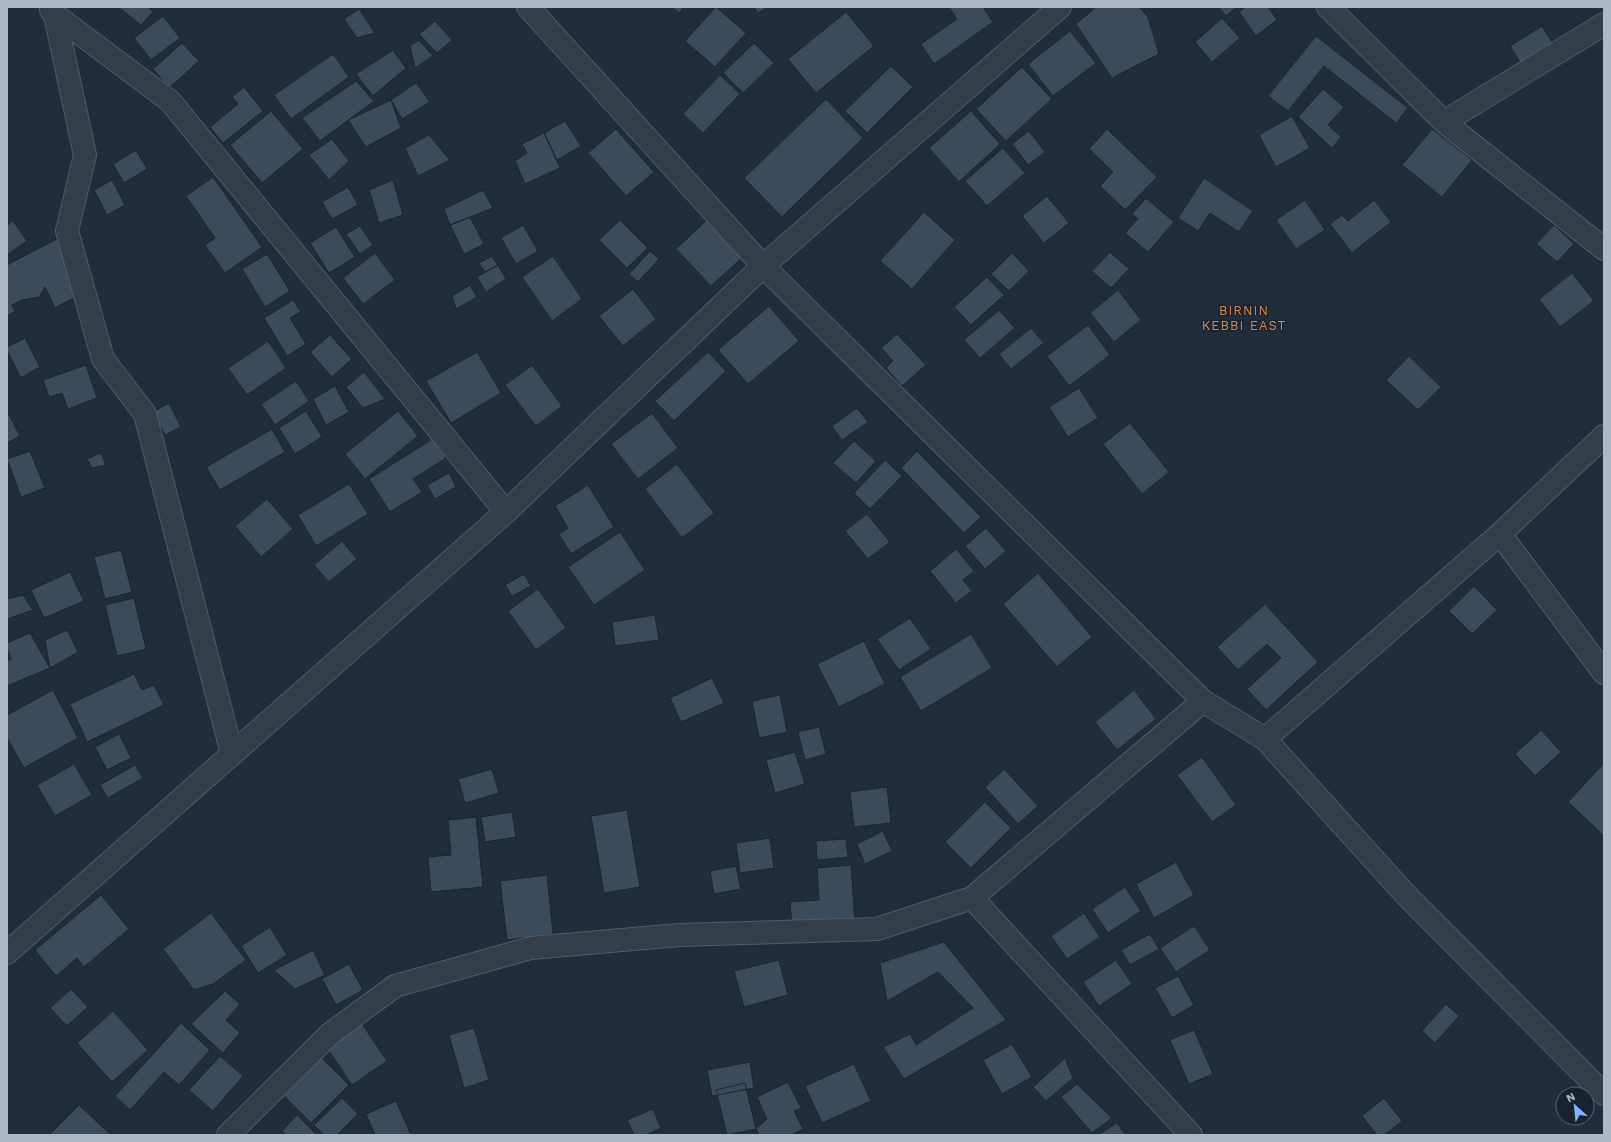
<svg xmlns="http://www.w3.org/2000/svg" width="1611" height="1142" font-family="'Work Sans',sans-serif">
<rect width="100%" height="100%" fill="#202d3b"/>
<path fill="#3c4b5b" stroke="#1b2532" d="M 118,7 L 148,7 L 153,12 L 141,25 Z
M 672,7 L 684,7 L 679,13 Z
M 716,7 L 746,33 L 715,67 L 685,41 Z
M 754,7 L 768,7 L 758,13 Z
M 949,7 L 983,7 L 993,22 L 934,64 L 921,44 L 957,19 Z
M 1096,7 L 1139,7 L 1148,17 L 1159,54 L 1112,78 L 1076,24 Z
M 1219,7 L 1237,7 L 1226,16 Z
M 1245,7 L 1268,7 L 1277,20 L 1256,36 L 1239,12 Z
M 359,9 L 375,33 L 357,38 L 344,19 Z
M 846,12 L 874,46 L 816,93 L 788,59 Z
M 163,16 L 180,38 L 151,60 L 134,38 Z
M 1222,18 L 1240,38 L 1212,62 L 1195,42 Z
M 435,21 L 452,40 L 437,53 L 419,34 Z
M 1542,26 L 1554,45 L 1522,65 L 1510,46 Z
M 1070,31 L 1096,63 L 1053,96 L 1028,64 Z
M 1316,36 L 1408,108 L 1396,123 L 1324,66 L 1288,111 L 1268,96 Z
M 419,40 L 433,56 L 415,68 L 410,46 Z
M 182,43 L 199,61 L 169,88 L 153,69 Z
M 754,43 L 774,63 L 743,93 L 723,73 Z
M 393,50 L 406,68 L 373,96 L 356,74 Z
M 333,54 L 349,77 L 291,119 L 274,95 Z
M 891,66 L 913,87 L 867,133 L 845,111 Z
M 1022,67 L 1052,99 L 1006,141 L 976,109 Z
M 720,75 L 740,94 L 703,133 L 683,114 Z
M 356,81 L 374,101 L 320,141 L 302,118 Z
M 416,83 L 430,102 L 402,119 L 391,100 Z
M 244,87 L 263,111 L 223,143 L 210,127 L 238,104 L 232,97 Z
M 1323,89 L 1344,107 L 1328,125 L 1341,137 L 1332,148 L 1298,117 Z
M 826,99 L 863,138 L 782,217 L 744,178 Z
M 391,100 L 401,128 L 366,147 L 348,120 Z
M 271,111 L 303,149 L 262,183 L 230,145 Z
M 971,111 L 1000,144 L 959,182 L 929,148 Z
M 1292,116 L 1310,148 L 1276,167 L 1259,135 Z
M 565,121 L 581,146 L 557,160 L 544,133 Z
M 616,129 L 654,172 L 626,196 L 588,153 Z
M 1107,129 L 1157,177 L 1125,210 L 1100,186 L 1113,172 L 1089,149 Z
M 1432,129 L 1472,160 L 1442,197 L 1402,165 Z
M 1029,131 L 1045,152 L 1028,165 L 1012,144 Z
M 544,133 L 560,168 L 525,184 L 515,161 L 527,153 L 522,144 Z
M 429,135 L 450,160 L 418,176 L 405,148 Z
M 332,139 L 349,161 L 329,180 L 309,155 Z
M 1003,148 L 1025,173 L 987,206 L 965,181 Z
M 136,150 L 147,169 L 124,183 L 113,164 Z
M 213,177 L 262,247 L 225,273 L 205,245 L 215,238 L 186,196 Z
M 1204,178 L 1253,211 L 1239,232 L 1210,213 L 1198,231 L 1178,218 Z
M 112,180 L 125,205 L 107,215 L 94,190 Z
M 393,180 L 403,215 L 379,223 L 369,190 Z
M 348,187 L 358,205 L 332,219 L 322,202 Z
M 483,190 L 493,208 L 450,225 L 444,209 Z
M 1047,196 L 1069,223 L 1044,243 L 1022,216 Z
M 1146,198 L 1174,222 L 1148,252 L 1125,233 L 1138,219 L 1132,214 Z
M 1305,200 L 1325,230 L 1296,249 L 1276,220 Z
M 1374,200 L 1391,222 L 1352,253 L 1330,224 L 1342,215 L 1348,221 Z
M 924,212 L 955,240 L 912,289 L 880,261 Z
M 470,217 L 484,244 L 464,254 L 450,225 Z
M 710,217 L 745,255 L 711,286 L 676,249 Z
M 620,220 L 648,248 L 627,268 L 599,240 Z
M 13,221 L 27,241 L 7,255 L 7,225 Z
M 523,225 L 538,251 L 516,264 L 501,238 Z
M 1554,225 L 1574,244 L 1557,262 L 1536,244 Z
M 360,226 L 373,245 L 360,254 L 346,234 Z
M 336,227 L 355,257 L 329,273 L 310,243 Z
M 57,239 L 85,292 L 55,308 L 45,287 L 39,297 L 22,300 L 12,305 L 15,311 L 7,316 L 7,265 Z
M 650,251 L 659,259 L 638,282 L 629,274 Z
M 1110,252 L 1129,269 L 1111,288 L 1092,271 Z
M 375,253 L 395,280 L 363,304 L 343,278 Z
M 1012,253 L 1029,271 L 1009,291 L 991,274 Z
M 267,254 L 290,291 L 265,307 L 242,269 Z
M 492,256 L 498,265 L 485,272 L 479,263 Z
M 553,256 L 582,299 L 552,321 L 522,277 Z
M 498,265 L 506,279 L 486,292 L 477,277 Z
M 1572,273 L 1594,301 L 1560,327 L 1539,299 Z
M 987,277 L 1004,295 L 971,325 L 954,307 Z
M 470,285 L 477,297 L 456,309 L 452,296 Z
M 633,289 L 656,319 L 623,346 L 599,316 Z
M 1118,290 L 1141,320 L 1114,342 L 1090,313 Z
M 293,300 L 301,312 L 290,318 L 306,344 L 287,356 L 264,318 Z
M 769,306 L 799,341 L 748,384 L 718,350 Z
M 999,310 L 1015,328 L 980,358 L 964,340 Z
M 1088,325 L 1110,355 L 1069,386 L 1047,356 Z
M 1031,328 L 1044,343 L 1011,369 L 999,354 Z
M 897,334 L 926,365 L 902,386 L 886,368 L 893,361 L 881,348 Z
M 330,335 L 352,359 L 332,377 L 310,352 Z
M 25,338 L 40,367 L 21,378 L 7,350 L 7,347 Z
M 268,341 L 286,368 L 247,395 L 228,368 Z
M 477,352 L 501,393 L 451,423 L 426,381 Z
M 708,352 L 726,371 L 674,421 L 655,401 Z
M 1409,356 L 1441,387 L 1418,410 L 1386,380 Z
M 86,365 L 97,398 L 68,409 L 62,393 L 49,397 L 43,380 Z
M 532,365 L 562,406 L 536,426 L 505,385 Z
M 364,372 L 385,399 L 363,408 L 346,387 Z
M 296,381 L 309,401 L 275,425 L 261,404 Z
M 335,386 L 349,412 L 326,425 L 313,399 Z
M 1079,388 L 1098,418 L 1068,437 L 1049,407 Z
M 169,403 L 181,427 L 165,435 L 153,412 Z
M 857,408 L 868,422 L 842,440 L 832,426 Z
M 7,411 L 20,436 L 7,443 Z
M 306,411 L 322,437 L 295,454 L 279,428 Z
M 398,411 L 418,436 L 365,479 L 345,454 Z
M 652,413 L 678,448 L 638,479 L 611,444 Z
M 1130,423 L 1169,472 L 1142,494 L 1103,444 Z
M 272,429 L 285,452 L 220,490 L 206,467 Z
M 434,438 L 446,458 L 413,479 L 422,492 L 390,512 L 369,479 Z
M 854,441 L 876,461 L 856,483 L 833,463 Z
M 30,451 L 45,488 L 21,497 L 7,459 Z
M 917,451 L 981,517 L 964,533 L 901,468 Z
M 101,453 L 106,465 L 92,468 L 87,459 Z
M 885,460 L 902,476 L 870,509 L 854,493 Z
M 677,464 L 714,513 L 682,538 L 645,489 Z
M 449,473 L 456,487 L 435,499 L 427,485 Z
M 349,484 L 368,514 L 316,546 L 298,515 Z
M 588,485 L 614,527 L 571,554 L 559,534 L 568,528 L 555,506 Z
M 267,499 L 293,529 L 261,557 L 235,526 Z
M 867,514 L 890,542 L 868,559 L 845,531 Z
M 986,528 L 1006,551 L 985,569 L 965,546 Z
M 620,532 L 645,570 L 594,605 L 568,567 Z
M 342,541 L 357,559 L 329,582 L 314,565 Z
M 956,549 L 974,571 L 963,580 L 972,591 L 956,603 L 930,571 Z
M 121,550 L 132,592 L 105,599 L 94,557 Z
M 70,572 L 84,601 L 44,618 L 31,590 Z
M 1038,573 L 1092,637 L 1057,667 L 1003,604 Z
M 524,574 L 531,586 L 512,596 L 505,585 Z
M 1474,586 L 1497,610 L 1472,634 L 1449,611 Z
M 538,589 L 566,628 L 536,650 L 508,611 Z
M 23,595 L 33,610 L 7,619 L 7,599 Z
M 134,598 L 146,649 L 117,656 L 105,605 Z
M 1265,604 L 1318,662 L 1266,710 L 1247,689 L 1281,658 L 1267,644 L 1238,670 L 1217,647 Z
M 655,615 L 659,640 L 615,646 L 612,622 Z
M 910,618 L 931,649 L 899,670 L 877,639 Z
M 67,630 L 78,652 L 50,668 L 45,640 Z
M 30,633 L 50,668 L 7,686 L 7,661 L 11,659 L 7,648 L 7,643 Z
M 971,634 L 992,668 L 921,711 L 900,677 Z
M 864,641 L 885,684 L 839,707 L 817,664 Z
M 134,674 L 142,690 L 154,685 L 164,705 L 87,742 L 70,704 Z
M 712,678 L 724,703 L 681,722 L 670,698 Z
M 53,690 L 78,738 L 24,768 L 7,738 L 7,715 Z
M 1134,690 L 1156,719 L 1117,750 L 1095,722 Z
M 780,695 L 787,732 L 759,738 L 752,701 Z
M 819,727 L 826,754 L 805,760 L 798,732 Z
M 1541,730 L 1561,752 L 1535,776 L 1515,754 Z
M 119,734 L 131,758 L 107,770 L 95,747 Z
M 795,752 L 805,784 L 775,793 L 766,760 Z
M 1202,757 L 1236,805 L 1212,822 L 1177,775 Z
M 1604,763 L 1604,836 L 1568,802 Z
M 74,764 L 92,795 L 55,816 L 37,785 Z
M 135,765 L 143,778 L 108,798 L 100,785 Z
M 492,769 L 499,793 L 465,803 L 458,779 Z
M 1004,769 L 1038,806 L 1018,824 L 985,787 Z
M 887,787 L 891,823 L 854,827 L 850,792 Z
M 985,802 L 1011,828 L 971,868 L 945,842 Z
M 627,810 L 640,887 L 604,893 L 591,816 Z
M 512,812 L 516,837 L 485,842 L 481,817 Z
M 476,817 L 483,887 L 431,892 L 428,857 L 451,855 L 448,820 Z
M 883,831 L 892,851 L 865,864 L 857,844 Z
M 770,838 L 774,868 L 740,873 L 736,843 Z
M 846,839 L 848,857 L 817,860 L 816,841 Z
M 1176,862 L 1194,895 L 1154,918 L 1136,884 Z
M 851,865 L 855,923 L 792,927 L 790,902 L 819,900 L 817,868 Z
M 736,866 L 741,889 L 714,894 L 710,871 Z
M 547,875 L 553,934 L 507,940 L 500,881 Z
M 1125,887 L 1141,911 L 1108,933 L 1092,909 Z
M 101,895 L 129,929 L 84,967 L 77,958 L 56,976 L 35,950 Z
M 211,913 L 246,960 L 213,984 L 194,990 L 163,949 Z
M 1084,913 L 1100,937 L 1067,959 L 1051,936 Z
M 1194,926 L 1210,950 L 1176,972 L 1160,948 Z
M 270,927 L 287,955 L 258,973 L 241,946 Z
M 1150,934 L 1159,949 L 1130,965 L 1121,950 Z
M 944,942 L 1006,1020 L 904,1079 L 883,1047 L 910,1034 L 916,1045 L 973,1008 L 938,972 L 887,1001 L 880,963 Z
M 313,950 L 325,975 L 295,989 L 274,970 Z
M 779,960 L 788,995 L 744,1007 L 734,971 Z
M 1116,960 L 1132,984 L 1099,1006 L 1083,982 Z
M 349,964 L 363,990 L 336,1005 L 322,979 Z
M 1178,976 L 1194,1005 L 1172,1018 L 1155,988 Z
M 71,989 L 88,1007 L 67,1026 L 50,1008 Z
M 225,991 L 240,1004 L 226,1020 L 240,1033 L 223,1053 L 191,1024 Z
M 1446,1004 L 1459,1016 L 1435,1043 L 1422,1031 Z
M 113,1011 L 148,1050 L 112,1082 L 77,1043 Z
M 181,1023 L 210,1050 L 179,1085 L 164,1072 L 130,1110 L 115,1096 Z
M 362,1024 L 387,1061 L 352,1085 L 327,1048 Z
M 474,1028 L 489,1080 L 464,1088 L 449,1035 Z
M 1194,1030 L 1213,1074 L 1189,1084 L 1170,1040 Z
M 1012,1044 L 1032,1077 L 1002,1094 L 983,1060 Z
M 220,1056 L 243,1076 L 213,1111 L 189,1090 Z
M 322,1058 L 349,1085 L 311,1123 L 284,1096 Z
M 1065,1058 L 1073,1078 L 1046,1101 L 1033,1087 Z
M 750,1062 L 754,1088 L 712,1096 L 707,1070 Z
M 854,1064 L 871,1101 L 822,1123 L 805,1086 Z
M 788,1082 L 801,1108 L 794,1111 L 803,1129 L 791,1135 L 759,1135 L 756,1129 L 767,1119 L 757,1097 Z
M 745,1083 L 756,1129 L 727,1135 L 716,1090 Z
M 1077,1084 L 1112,1118 L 1092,1133 L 1061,1097 Z
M 342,1098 L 358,1114 L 337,1135 L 324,1135 L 314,1125 Z
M 1384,1098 L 1402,1121 L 1384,1135 L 1377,1135 L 1362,1116 Z
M 396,1101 L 411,1135 L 375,1135 L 366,1114 Z
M 79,1105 L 111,1135 L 49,1135 Z
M 653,1109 L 661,1128 L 646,1135 L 634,1135 L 627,1120 Z
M 297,1115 L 317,1135 L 286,1135 L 282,1131 Z
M 1117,1123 L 1126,1135 L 1098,1135 Z"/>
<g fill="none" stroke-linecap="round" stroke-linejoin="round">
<defs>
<path id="minor" d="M 528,7 L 763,266 L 1203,701 L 1265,739 L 1406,895 L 1604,1094
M 1328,7 L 1444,122 L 1604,249
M 51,10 L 55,15 L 170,101 L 506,512
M 55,15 L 85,155 L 67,231 L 103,359 L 145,414 L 232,754
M 1444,122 L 1604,24
M 1500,534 L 1604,673
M 1265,739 L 1500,534 L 1604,436
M 972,898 L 1191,1135
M 7,953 L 506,512 L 763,266 L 1060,7
M 228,1135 L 330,1034 L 395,986 L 531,948 L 679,935 L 877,929 L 972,898 L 1203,701"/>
</defs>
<use href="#minor" stroke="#515c69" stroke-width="24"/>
<use href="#minor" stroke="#343e4b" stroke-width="22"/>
</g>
<g text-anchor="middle" stroke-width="3" stroke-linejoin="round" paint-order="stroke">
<g font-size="13" letter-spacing="1" fill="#da8a56" stroke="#192330">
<text x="1244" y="315">BIRNIN<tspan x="1244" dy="15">KEBBI EAST</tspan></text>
</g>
</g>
<rect width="1611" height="1142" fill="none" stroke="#aeb9c7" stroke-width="16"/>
<g transform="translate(1575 1106) rotate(333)"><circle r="19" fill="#192330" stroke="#555f6c"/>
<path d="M0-3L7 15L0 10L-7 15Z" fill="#7cb4fe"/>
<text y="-6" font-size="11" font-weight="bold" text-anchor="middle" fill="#aeb9c7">N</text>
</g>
</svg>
